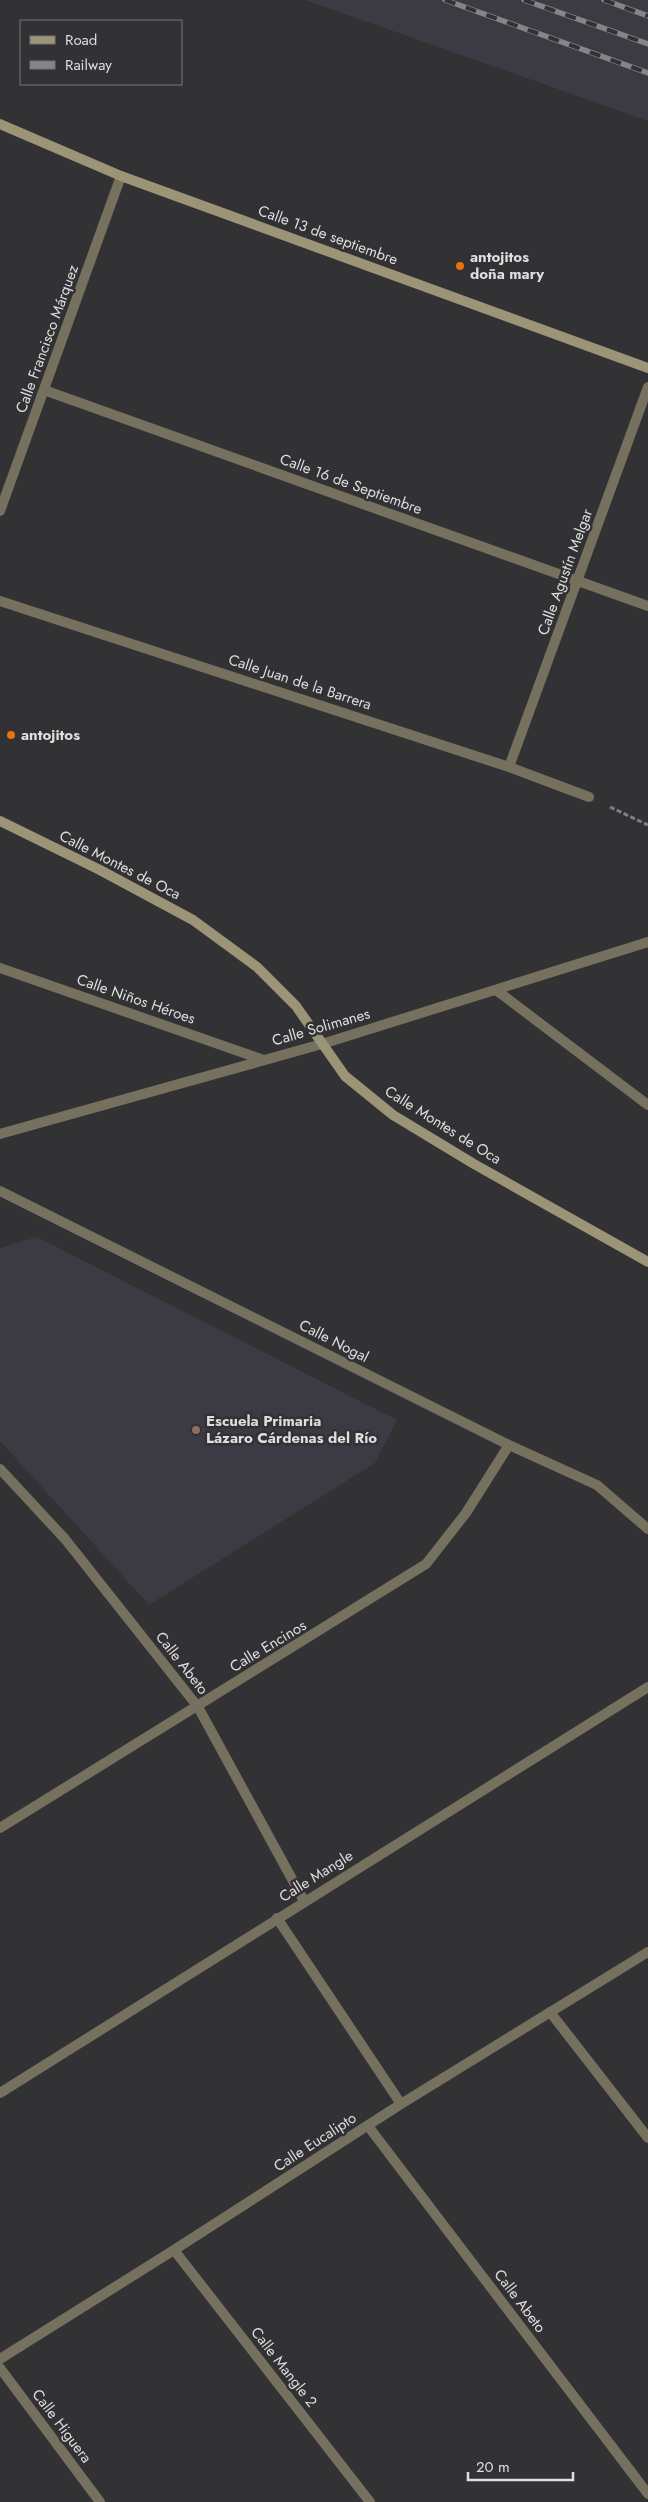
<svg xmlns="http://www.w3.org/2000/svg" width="648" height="2502" font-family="Jost,sans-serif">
<rect width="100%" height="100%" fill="#323134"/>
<path fill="#3c3a43" d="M 305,0 L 648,0 L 648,121 Z
M 37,1237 L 397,1420 L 375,1463 L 149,1605 L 0,1441 L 0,1248 Z"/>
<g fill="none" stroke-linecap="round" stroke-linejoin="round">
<path stroke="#7f7e81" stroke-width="3" stroke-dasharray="5 2.5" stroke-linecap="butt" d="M 610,807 L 648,825"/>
<path stroke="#76715f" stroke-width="10" d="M 509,767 L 589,797"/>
<path stroke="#76715f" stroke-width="10" d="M 44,390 L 648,606
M 0,511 L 121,176
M 0,601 L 509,767 L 648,387
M 0,968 L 261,1059
M 496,990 L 648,1105
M 0,1134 L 322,1044 L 648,942
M 0,1191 L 509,1445 L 597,1485 L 648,1529
M 0,1469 L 65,1539 L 198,1707 L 304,1901
M 0,1828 L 426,1564 L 466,1513 L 509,1445
M 277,1918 L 401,2104
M 550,2012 L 648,2138
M 0,2093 L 648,1687
M 368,2126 L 648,2494
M 174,2250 L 370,2502
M 0,2359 L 174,2250 L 401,2104 L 648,1952
M 0,2368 L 100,2502"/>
<path stroke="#9c9477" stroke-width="10" d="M 0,124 L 121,176 L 648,368
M 0,821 L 100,870 L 193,920 L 257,967 L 296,1006 L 345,1076 L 393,1115 L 474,1164 L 648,1262"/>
<defs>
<path id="rail" d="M 445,0 L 648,73
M 524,0 L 648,44
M 604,0 L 648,16"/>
</defs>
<use href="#rail" stroke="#858587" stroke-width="5.5"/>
<use href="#rail" stroke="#323134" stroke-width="4" stroke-dasharray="11" stroke-linecap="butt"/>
</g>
<g fill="#e8710a" stroke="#323134" stroke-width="2">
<circle cx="460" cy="266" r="5"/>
<circle cx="11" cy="735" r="5"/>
</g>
<circle fill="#8d6e63" stroke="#323134" stroke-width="2" cx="196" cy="1430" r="5"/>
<g text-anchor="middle" stroke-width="5" stroke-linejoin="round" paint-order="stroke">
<g font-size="15" fill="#dedee0" stroke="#323134">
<text transform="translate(328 235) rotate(20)" y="5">Calle 13 de septiembre</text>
<text transform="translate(47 339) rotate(-70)" y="5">Calle Francisco Márquez</text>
<text transform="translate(351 484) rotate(20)" y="5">Calle 16 de Septiembre</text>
<text transform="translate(565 572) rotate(-70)" y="5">Calle Agustín Melgar</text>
<text transform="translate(300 682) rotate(18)" y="5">Calle Juan de la Barrera</text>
<text transform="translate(120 865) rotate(27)" y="5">Calle Montes de Oca</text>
<text transform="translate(136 999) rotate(19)" y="5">Calle Niños Héroes</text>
<text transform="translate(321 1027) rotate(-16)" y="5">Calle Solimanes</text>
<text transform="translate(443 1125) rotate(32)" y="5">Calle Montes de Oca</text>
<text transform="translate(334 1341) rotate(27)" y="5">Calle Nogal</text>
<text transform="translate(268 1646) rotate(-31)" y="5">Calle Encinos</text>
<text transform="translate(182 1663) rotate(52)" y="5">Calle Abeto</text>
<text transform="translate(316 1876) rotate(-32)" y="5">Calle Mangle</text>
<text transform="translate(315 2142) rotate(-33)" y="5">Calle Eucalipto</text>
<text transform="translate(520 2301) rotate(53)" y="5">Calle Abeto</text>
<text transform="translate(284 2367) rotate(52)" y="5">Calle Mangle 2</text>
<text transform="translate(62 2426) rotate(53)" y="5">Calle Higuera</text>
</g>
<g font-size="15" font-weight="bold" fill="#dedee0" stroke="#323134" text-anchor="start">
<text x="470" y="262">antojitos<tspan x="470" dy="17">doña mary</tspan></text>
<text x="21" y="740">antojitos</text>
<text x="206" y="1426">Escuela Primaria<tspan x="206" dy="17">Lázaro Cárdenas del Río</tspan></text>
</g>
</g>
<rect x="20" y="20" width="162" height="65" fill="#323134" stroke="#777679"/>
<rect x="30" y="36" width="25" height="8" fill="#9c9477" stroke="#777679"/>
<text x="65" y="45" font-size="15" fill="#dedee0">Road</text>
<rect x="30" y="61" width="25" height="8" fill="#858587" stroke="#777679"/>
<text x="65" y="70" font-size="15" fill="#dedee0">Railway</text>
<path d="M468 2472v8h105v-8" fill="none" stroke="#dedee0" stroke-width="2.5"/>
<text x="476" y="2472" font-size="15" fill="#dedee0" stroke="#323134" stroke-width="4" paint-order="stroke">20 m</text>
</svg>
